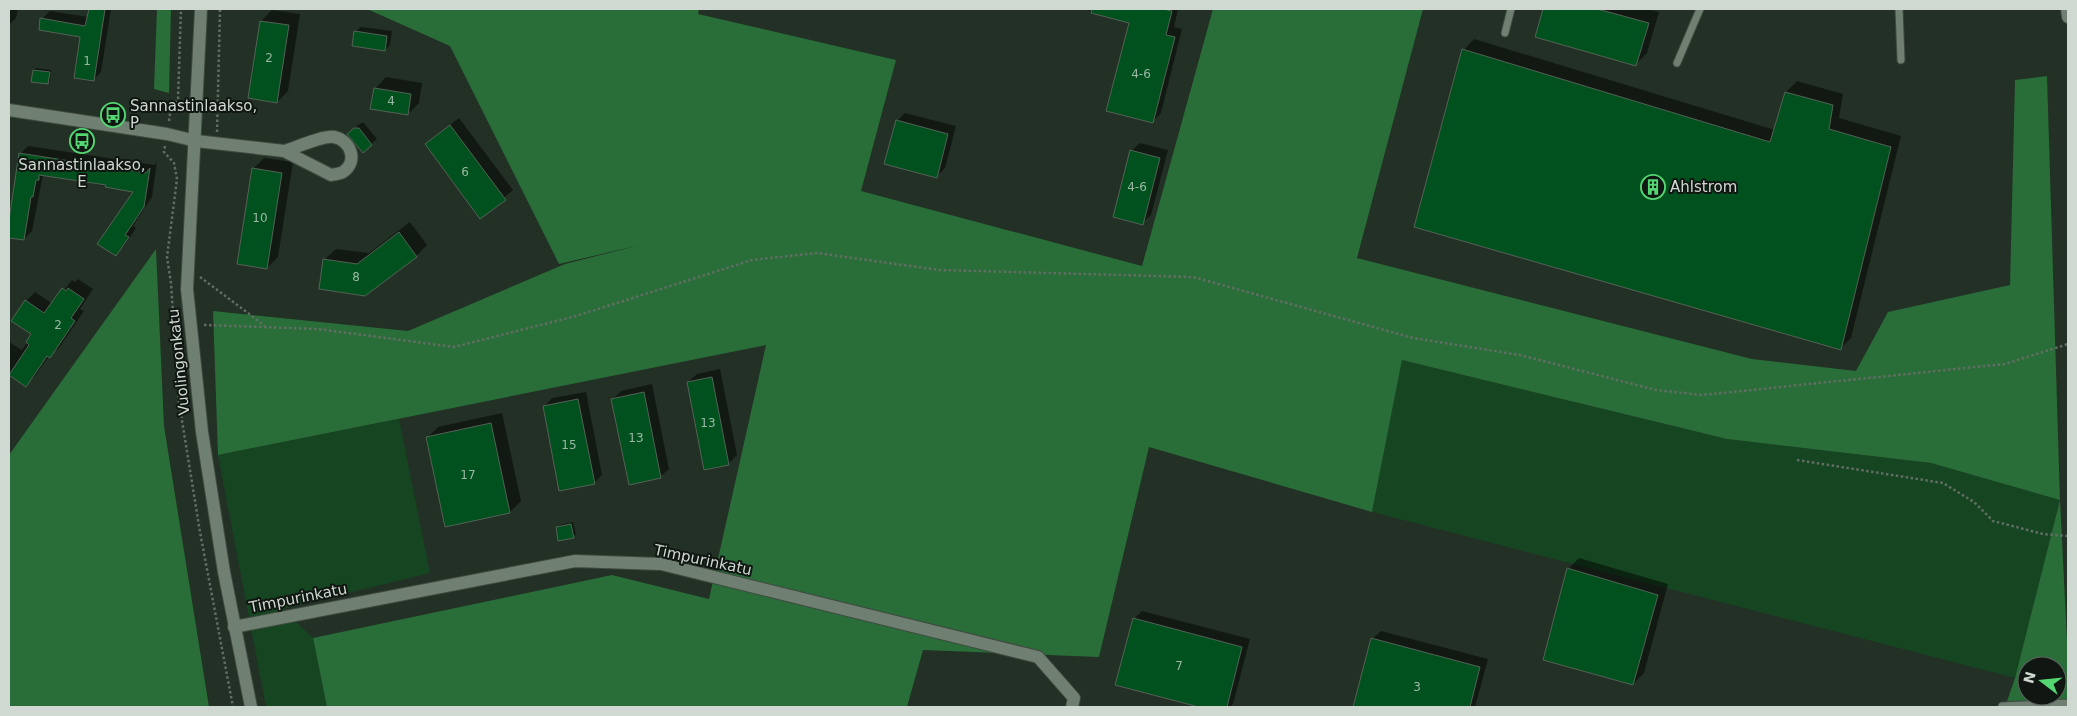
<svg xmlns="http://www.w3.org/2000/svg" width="2077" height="716" font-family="'DejaVu Sans',sans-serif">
<rect width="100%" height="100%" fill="#233025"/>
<path fill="#164521" d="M 1402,360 L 1727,439 L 1931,463 L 2060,500 L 2015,678 L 1372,512 Z
M 399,419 L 430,573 L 282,609 L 313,638 L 327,707 L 266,707 L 218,455 Z"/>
<path fill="#296d38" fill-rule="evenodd" d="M 157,9 L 171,9 L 169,93 L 154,89 Z
M 367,9 L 699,9 L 698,14 L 896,60 L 861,191 L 1142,266 L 1213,9 L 1423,9 L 1357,258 L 1752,359 L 1856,371 L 1888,312 L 2010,285 L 2015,80 L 2047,76 L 2060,500 L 2068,660 L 2068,707 L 2005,707 L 2015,678 L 2060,500 L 1931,463 L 1727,439 L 1402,360 L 1372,512 L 1149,447 L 1099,657 L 923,650 L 907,707 L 327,707 L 313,638 L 612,575 L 709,599 L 766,345 L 218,455 L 213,311 L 408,331 L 565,264 L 640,245 L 559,264 L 450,46 ZM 2027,666 L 2057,666 L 2057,696 L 2027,696 Z
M 156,249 L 164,426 L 209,707 L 9,707 L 9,455 Z"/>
<path fill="#0007" d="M 9,9 L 18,9 L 16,18 L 9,25 Z
M 90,9 L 111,9 L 101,72 L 93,80 L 82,36 L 42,19 L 50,11 L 88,17 Z
M 1087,9 L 1178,9 L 1174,27 L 1182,29 L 1161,113 L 1152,122 L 1131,22 L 1087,10 Z
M 1544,9 L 1646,9 L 1659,12 L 1647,53 L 1636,64 L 1536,36 Z
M 272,10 L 300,14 L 288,91 L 277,102 L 261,21 Z
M 361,27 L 392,31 L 390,45 L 385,50 L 355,32 Z
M 1474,39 L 1775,130 L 1786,92 L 1797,81 L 1843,94 L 1839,118 L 1901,136 L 1851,338 L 1840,349 L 1464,50 Z
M 36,68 L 51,70 L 50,81 L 47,83 L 34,70 Z
M 386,77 L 422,83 L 419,103 L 408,114 L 375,89 Z
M 905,113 L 956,126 L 945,168 L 936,177 L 897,121 Z
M 459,118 L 513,190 L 481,217 L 426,144 Z
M 361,123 L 364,123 L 377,139 L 363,151 L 354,128 Z
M 1140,143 L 1168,150 L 1151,215 L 1142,223 L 1131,151 Z
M 28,146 L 155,165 L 157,162 L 152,197 L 133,226 L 136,228 L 124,246 L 116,254 L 135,191 L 43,175 L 32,231 L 24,239 L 9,237 L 20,154 Z
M 264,158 L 293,162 L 278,257 L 267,268 L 253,169 Z
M 410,222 L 427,245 L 416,256 L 364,295 L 324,260 L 336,249 L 369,253 Z
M 78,279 L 93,289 L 80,309 L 84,311 L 59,348 L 49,356 L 35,376 L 26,385 L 9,373 L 9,342 L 22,350 L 33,334 L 26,301 L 35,292 L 53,304 L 72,280 L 75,282 Z
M 720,369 L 737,455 L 728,464 L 688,382 L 697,374 Z
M 652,384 L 669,469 L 660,477 L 613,399 L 621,391 Z
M 586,392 L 602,475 L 594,483 L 544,407 L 552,398 Z
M 502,413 L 521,501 L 510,512 L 446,525 L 427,438 L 438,427 Z
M 573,522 L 576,534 L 573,537 L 557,528 L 559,525 Z
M 1579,558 L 1668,584 L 1644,673 L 1633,684 L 1568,569 Z
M 1142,611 L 1250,639 L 1233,704 L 1230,707 L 1204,707 L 1117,684 L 1134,619 Z
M 1381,631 L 1488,659 L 1475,707 L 1355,707 L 1372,639 Z"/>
<path fill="#01511e" stroke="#546256" d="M 89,9 L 105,9 L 94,81 L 74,78 L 80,37 L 39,30 L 40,18 L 85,26 Z
M 1092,9 L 1163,9 L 1172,11 L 1166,35 L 1175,37 L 1153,123 L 1106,111 L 1129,23 L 1091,13 Z
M 1543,9 L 1597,9 L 1649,23 L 1636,66 L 1535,37 Z
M 260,21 L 289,25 L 277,103 L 248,98 Z
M 354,31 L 387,36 L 385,51 L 352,46 Z
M 1462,49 L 1770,142 L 1785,92 L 1833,105 L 1829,129 L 1891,147 L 1841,350 L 1414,227 Z
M 33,70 L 50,72 L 48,84 L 31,82 Z
M 374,88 L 411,94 L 408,115 L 370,109 Z
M 896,120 L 948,134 L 937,178 L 884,164 Z
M 450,125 L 506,200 L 480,219 L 425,144 Z
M 354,128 L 359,128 L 372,145 L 363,153 L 347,134 Z
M 1130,150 L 1160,158 L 1143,225 L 1113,217 Z
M 19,153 L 146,173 L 150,168 L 144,207 L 125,235 L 129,237 L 116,256 L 97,244 L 133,192 L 105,187 L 106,185 L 39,175 L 39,180 L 36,180 L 33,197 L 31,197 L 24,240 L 9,238 L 9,220 Z
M 252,168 L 282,173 L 267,269 L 237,264 Z
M 399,232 L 417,257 L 365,296 L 319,289 L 323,259 L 357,264 Z
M 62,288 L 66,291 L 68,288 L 84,299 L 71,318 L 75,321 L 50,358 L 47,356 L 26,387 L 9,375 L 29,345 L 26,342 L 31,334 L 11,321 L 25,300 L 44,313 Z
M 712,377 L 729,465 L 704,470 L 687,382 Z
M 644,392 L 661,478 L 629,485 L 611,399 Z
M 578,399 L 595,484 L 559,491 L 543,406 Z
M 491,423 L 510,513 L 445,527 L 426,437 Z
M 571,524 L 574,538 L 558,541 L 556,527 Z
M 1567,568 L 1658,595 L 1633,685 L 1543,660 Z
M 1133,618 L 1242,647 L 1227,707 L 1199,707 L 1115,685 Z
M 1371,638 L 1480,667 L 1470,707 L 1353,707 Z"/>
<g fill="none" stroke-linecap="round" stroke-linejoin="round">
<defs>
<path id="service" d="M 1899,9 L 1901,60
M 1505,33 L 1511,9
M 1677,63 L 1700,9
M 2002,706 L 2068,703"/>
<path id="minor" d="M 2067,9 L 2068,17
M 196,141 L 284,151 L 331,175 C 335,174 340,174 343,172 C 359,161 350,140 334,137 C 324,135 295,148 284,151
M 234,627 L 575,561 L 661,564 L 1038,657 L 1074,698 L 1072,707"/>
<path id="tertiary" d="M 201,9 L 187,289 L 202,432 L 224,572 L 251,707
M 9,110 L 167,134 L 196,141"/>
</defs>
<use href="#service" stroke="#3f4a41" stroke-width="9"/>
<use href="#minor" stroke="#3f4a41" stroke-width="14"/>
<use href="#tertiary" stroke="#3f4a41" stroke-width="14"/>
<path stroke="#626e64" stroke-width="2.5" stroke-dasharray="2.5 2.5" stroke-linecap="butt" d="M 169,121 L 171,107 L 178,100 L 181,9
M 217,132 L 220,9
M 165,146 L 164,152 L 174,163 L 177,179 L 167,257 L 171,283 L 179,402 L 200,532 L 233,707
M 200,277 L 265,326
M 204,325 L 318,329 L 454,347 L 576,316 L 752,260 L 817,253 L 939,270 L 1193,277 L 1413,338 L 1520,355 L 1656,390 L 1702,395 L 2005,364 L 2068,344
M 1797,460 L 1943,483 L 1974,502 L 1993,521 L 2043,534 L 2068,536"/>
<use href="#service" stroke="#6f7f71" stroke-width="7"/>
<use href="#minor" stroke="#6f7f71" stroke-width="12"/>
<use href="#tertiary" stroke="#6f7f71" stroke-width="12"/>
</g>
<defs>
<symbol id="bus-ring" viewBox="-11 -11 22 22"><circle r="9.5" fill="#101611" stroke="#54d672" stroke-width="1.5"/><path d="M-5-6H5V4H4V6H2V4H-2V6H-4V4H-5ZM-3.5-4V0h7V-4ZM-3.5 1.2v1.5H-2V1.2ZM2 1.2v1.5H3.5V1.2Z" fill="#54d672"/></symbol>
<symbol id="building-ring" viewBox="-11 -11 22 22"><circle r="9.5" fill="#101611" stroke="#54d672" stroke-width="1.5"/><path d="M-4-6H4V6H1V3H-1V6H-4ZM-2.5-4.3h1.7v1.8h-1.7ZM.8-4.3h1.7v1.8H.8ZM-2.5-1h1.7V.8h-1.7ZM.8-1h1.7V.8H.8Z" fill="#54d672"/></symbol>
</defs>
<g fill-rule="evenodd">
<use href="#bus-ring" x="99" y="101" width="28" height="28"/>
<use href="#bus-ring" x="68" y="127" width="28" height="28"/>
<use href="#building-ring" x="1639" y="173" width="28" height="28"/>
</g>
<g text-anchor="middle" stroke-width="4" stroke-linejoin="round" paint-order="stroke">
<g font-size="12" fill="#9cb7a4">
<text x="269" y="62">2</text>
<text x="87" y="65">1</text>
<text x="1141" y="78">4-6</text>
<text x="391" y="105">4</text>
<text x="465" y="176">6</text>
<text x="1137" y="191">4-6</text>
<text x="260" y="222">10</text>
<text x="356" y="281">8</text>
<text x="58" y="329">2</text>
<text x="708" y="427">13</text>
<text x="636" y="442">13</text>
<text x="569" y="449">15</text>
<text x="468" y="479">17</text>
<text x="1179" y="670">7</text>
<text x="1417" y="691">3</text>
</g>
<g font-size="15" fill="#d0d9d1" stroke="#101611" text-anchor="start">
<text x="130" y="111">Sannastinlaakso,<tspan x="130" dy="17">P</tspan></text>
<text x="82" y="170" text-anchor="middle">Sannastinlaakso,<tspan x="82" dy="17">E</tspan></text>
<text x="1670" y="192">Ahlstrom</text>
</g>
<g font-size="15" fill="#d0d9d1" stroke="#101611">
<text transform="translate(179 362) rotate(-96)" y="5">Vuolingonkatu</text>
<text transform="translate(703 560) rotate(12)" y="5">Timpurinkatu</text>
<text transform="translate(298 598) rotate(-11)" y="5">Timpurinkatu</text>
</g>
</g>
<rect width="2077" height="716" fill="none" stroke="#d0d9d1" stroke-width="20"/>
<g transform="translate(2042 681) rotate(286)"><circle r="24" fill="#101611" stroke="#5d645e"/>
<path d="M0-4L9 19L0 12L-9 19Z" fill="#54d672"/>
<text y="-8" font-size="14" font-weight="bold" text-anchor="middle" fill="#d0d9d1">N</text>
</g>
</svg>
